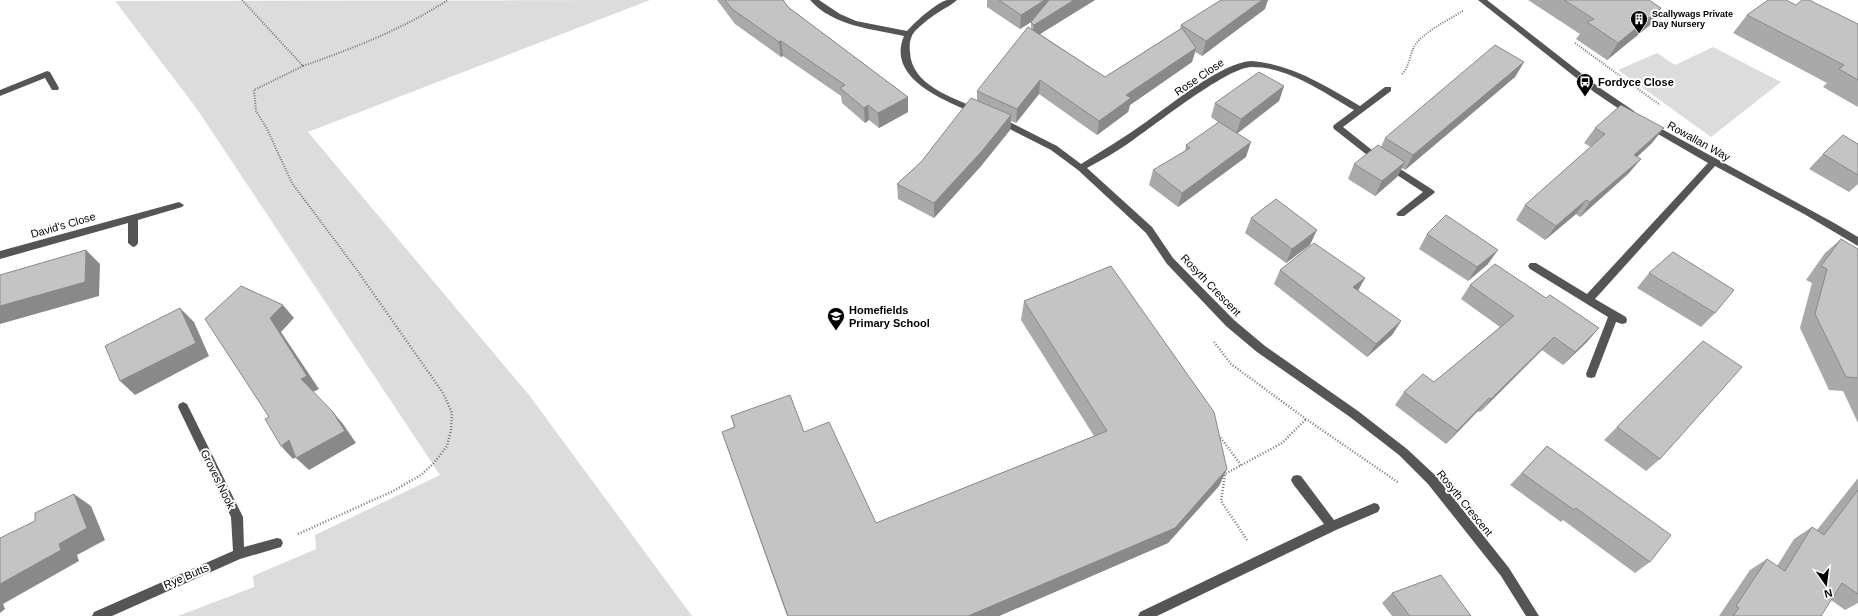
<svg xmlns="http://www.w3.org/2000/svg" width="1858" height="616" font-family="Arial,sans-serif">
<rect width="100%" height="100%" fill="#fff"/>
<path fill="#dcdcdc" d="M 650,0 L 308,132 L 529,395 L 692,616 L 178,616 L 254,587 L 253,576 L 316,549 L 315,535 L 440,475 L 197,109 L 115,1 Z
M 1713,47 L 1781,82 L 1711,137 L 1618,70 L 1657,53 L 1675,65 Z"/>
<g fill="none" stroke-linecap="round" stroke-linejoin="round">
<path stroke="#777" stroke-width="2" stroke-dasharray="1 1.5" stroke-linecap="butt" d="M 242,0 L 303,66 C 354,48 403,29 448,0
M 1575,43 L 1660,105
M 303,66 L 254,90 L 256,111 L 266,127 L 292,183 L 360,274
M 1402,74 C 1410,66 1409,55 1415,45 C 1426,30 1449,20 1464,10"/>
<path stroke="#777" stroke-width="2.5" stroke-dasharray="1 2" stroke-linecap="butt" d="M 1214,342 L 1231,364 L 1306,419 L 1399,483
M 1217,433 L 1241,465
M 298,534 L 391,492 L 421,475 L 434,463 L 447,446 L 451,430 L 452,413 L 443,393 L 359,273
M 1247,540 L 1221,501 L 1225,474 L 1282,443 L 1306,419"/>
<path fill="#555" fill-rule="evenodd" d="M 810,0 L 819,0 L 840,14 L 856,21 L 907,31 C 915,22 936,3 947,0 C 950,0 954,0 957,0 C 953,4 947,7 942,10 C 932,16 923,23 915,31 C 910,37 909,44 910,52 C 911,85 953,98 979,109 L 980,111 L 979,113 L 973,113 C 943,100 886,78 904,36 C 872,29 833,26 810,0 Z
M 1478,0 L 1487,0 L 1600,88 L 1634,111 L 1635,113 L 1634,115 L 1628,115 L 1594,92 Z
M 1251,61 C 1292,64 1325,86 1360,106 L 1385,87 L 1391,87 L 1391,91 L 1343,127 L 1377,154 L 1433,190 L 1435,192 L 1433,194 L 1404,216 L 1398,216 L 1396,214 L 1398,212 L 1423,192 L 1371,158 L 1334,129 L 1333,127 L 1334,125 L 1354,110 C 1323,92 1289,67 1252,67 C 1228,66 1150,129 1126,145 C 1114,153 1100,161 1087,168 L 1152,227 L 1173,258 L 1234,320 L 1265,346 L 1358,411 L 1407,449 L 1436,476 L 1509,568 L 1539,616 L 1526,616 L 1501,576 L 1428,484 L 1399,455 L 1350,417 L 1257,352 L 1226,326 L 1167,264 L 1146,233 L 1078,170 L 1051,150 L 996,122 L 995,120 L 996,118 L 1002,118 L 1057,146 L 1081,164 C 1103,150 1125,137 1146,122 C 1172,104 1221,63 1251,61 Z
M 47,71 L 50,72 L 59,88 L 58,90 L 52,90 L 45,78 L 0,96 L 0,90 Z
M 1649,122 L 1836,224 L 1858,237 L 1858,246 L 1804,214 L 1715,166 L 1595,299 L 1626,317 L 1627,320 L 1626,323 L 1622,324 L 1616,322 L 1596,374 L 1595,377 L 1591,378 L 1587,377 L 1586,374 L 1608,317 L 1530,269 L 1528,266 L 1530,263 L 1536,263 L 1587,294 L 1708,163 L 1646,127 L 1645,125 Z
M 179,202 L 184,205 L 182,207 L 138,220 L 138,243 L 136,246 L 133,247 L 128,243 L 128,223 L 0,259 L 0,251 Z
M 183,402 L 187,404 L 243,517 L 244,547 L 277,538 L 281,539 L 283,543 L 281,547 L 240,559 L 112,616 L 92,616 L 94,612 L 233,551 L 231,517 L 178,407 L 179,404 Z
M 1297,475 L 1301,476 L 1334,520 L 1374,503 L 1378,504 L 1380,508 L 1378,512 L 1336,530 L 1157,616 L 1138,616 L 1140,612 L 1324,524 L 1293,484 L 1291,480 L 1293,476 Z"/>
</g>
<path fill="#a9a9a9" d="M 717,0 L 783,0 L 788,7 L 908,97 L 908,112 L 879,128 L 869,120 L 865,123 L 842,103 L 841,96 L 783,56 L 781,57 L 735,24 Z
M 987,0 L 1095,0 L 1040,34 L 1105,77 L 1180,29 L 1181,25 L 1265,9 L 1202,56 L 1195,52 L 1192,62 L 1130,105 L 1128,112 L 1097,135 L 1039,94 L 1016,123 L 1011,121 L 1010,130 L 981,166 L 934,218 L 898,199 L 897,184 L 921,162 L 977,100 L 977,91 L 1031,29 L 1031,22 L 1032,21 L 1020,29 L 987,7 Z
M 1528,0 L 1649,0 L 1661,8 L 1650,25 L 1607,60 L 1576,39 L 1580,34 Z
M 1796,5 L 1858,24 L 1858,107 L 1823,87 L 1827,83 L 1733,33 L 1747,15 Z
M 1524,62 L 1515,77 L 1405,170 L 1402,168 L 1397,177 L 1375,196 L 1348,179 L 1354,164 L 1381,147 L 1385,138 Z
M 1284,86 L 1279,101 L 1237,134 L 1246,157 L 1178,207 L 1149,185 L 1153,170 L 1185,151 L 1186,145 L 1219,123 L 1211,117 L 1215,103 Z
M 1595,128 L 1652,143 L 1637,157 L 1629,173 L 1580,217 L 1576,214 L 1545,240 L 1516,220 L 1525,205 L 1591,147 L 1584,143 Z
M 1858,144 L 1858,184 L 1849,192 L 1809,169 L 1823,154 Z
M 1251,218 L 1310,245 L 1286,263 L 1245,233 Z
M 1427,234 L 1488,264 L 1468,281 L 1419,249 Z
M 1841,239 L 1858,249 L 1858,423 L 1843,391 L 1829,390 L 1800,328 L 1812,283 L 1806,280 L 1825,253 Z
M 1280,270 L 1365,278 L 1358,291 L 1401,321 L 1392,335 L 1367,357 L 1274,284 Z
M 1649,273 L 1715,313 L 1701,327 L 1637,288 Z
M 1470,285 L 1587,342 L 1563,365 L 1542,350 L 1480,412 L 1478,411 L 1446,444 L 1395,405 L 1404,392 L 1434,382 L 1500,327 L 1461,299 Z
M 1024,301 L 1227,469 L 1219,486 L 1168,543 L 999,616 L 787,616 L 728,449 L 722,432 L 734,427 L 731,416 L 804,432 L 876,523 L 1094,436 L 1021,320 Z
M 1703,341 L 1660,459 L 1646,471 L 1604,440 Z
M 1547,446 L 1650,562 L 1635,573 L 1563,520 L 1561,522 L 1510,485 Z
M 1858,478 L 1858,603 L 1845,610 L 1831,600 L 1821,616 L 1719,616 L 1750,570 L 1767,559 L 1777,566 L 1794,539 L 1812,527 L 1817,530 Z
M 1392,593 L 1471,616 L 1392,616 L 1382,603 Z"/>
<path fill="#898989" d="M 1045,0 L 1052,0 L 1051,10 L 1020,29 L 1021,15 Z
M 1074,0 L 1095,0 L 1032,39 L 1034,25 Z
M 1262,0 L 1268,0 L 1265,9 L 1202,56 L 1206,41 Z
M 1661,8 L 1650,25 L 1607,60 L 1618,43 Z
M 781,41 L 783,56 L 781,57 L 779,42 Z
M 1196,48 L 1192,62 L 1130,105 L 1128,112 L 1097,135 L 1099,121 L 1126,95 Z
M 1524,62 L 1515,77 L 1405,170 L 1413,155 Z
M 1040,80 L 1039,94 L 1016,123 L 1017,109 Z
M 1284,86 L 1279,101 L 1236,134 L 1241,119 Z
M 908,97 L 908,112 L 879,128 L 878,113 Z
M 868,105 L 869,120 L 865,123 L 864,108 Z
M 1011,115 L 1010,130 L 981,166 L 934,218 L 934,203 Z
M 1664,128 L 1652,143 L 1623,170 L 1634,155 Z
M 1251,142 L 1246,157 L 1178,207 L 1182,193 Z
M 1641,159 L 1629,173 L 1580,217 L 1590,202 Z
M 1405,162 L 1397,177 L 1375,196 L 1382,181 Z
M 1586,200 L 1576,214 L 1545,240 L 1556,226 Z
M 1317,230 L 1310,245 L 1286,263 L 1292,249 Z
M 86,250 L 100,264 L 99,296 L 0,324 L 0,306 Z
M 1498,250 L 1488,264 L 1468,281 L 1477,267 Z
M 1365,278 L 1357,292 L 1353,287 Z
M 283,305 L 294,318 L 281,332 L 319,389 L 313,392 L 301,379 L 270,318 Z
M 180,308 L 194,322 L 209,356 L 135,395 L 120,381 Z
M 1401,321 L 1392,335 L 1367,357 L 1376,344 Z
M 1599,328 L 1587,342 L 1563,365 L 1575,352 Z
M 1554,337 L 1542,350 L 1480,412 L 1491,399 Z
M 1489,398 L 1478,411 L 1446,444 L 1457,431 Z
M 332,411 L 343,424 L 356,443 L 309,470 L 296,458 Z
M 289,440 L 302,453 L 293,459 L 281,446 Z
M 1227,469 L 1219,486 L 1168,543 L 999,616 L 968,616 Z
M 74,494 L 91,506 L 105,540 L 77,555 L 79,561 L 3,604 L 5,609 L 0,613 L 0,584 Z"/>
<path fill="#c4c4c4" stroke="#898989" d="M 725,0 L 783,0 L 788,7 L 908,97 L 878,113 L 868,105 L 864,108 L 840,88 L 845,85 L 781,41 L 779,42 L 732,9 Z
M 999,0 L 1045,0 L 1021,15 Z
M 1049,0 L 1074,0 L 1034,25 L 1031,22 Z
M 1221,0 L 1262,0 L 1206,41 L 1181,25 Z
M 1564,0 L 1649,0 L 1661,8 L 1618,43 L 1587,22 L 1594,19 Z
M 1768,0 L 1786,0 L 1796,5 L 1802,0 L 1809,0 L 1858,24 L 1858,80 L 1839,69 L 1844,65 L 1747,15 Z
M 1028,27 L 1105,77 L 1182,28 L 1196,48 L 1126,95 L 1131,98 L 1099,121 L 1040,80 L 1017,109 L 977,91 Z
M 1495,45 L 1524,62 L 1413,155 L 1385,138 Z
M 1259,72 L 1284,86 L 1241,119 L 1215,103 Z
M 971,98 L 1011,115 L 982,151 L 934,203 L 897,184 L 921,162 Z
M 1621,105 L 1664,128 L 1634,155 L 1641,159 L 1590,202 L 1586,200 L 1556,226 L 1525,205 L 1605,134 L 1595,128 Z
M 1219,122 L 1251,142 L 1182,193 L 1153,170 L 1190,148 L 1186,145 Z
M 1843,135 L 1858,144 L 1858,175 L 1823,154 Z
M 1378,145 L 1405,162 L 1382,181 L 1354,164 Z
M 1276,199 L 1317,230 L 1292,249 L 1251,218 Z
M 1446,215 L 1498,250 L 1477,267 L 1427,234 Z
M 1841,239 L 1858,249 L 1858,378 L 1846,377 L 1815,314 L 1827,269 L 1821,266 Z
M 1314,243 L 1365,278 L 1353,287 L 1401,321 L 1376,344 L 1280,270 Z
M 86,250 L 85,282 L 0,306 L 0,275 Z
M 1673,252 L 1734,290 L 1715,313 L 1649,273 Z
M 1495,264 L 1546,298 L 1550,295 L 1599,328 L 1575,352 L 1554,337 L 1491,399 L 1489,398 L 1457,431 L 1404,392 L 1423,374 L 1434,382 L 1514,316 L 1470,285 Z
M 1111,266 L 1214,412 L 1227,469 L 1175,528 L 968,616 L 788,616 L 722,432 L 735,427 L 731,416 L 790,395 L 804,432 L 829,422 L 876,523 L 1107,431 L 1024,301 Z
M 241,286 L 283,305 L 270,318 L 307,376 L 301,379 L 332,411 L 345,431 L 296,458 L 289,440 L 281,446 L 265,419 L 269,417 L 205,319 Z
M 180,308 L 196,343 L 120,381 L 105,346 Z
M 1703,341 L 1742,367 L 1660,459 L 1617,427 Z
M 1547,446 L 1671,535 L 1650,562 L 1576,508 L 1574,510 L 1522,473 Z
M 1858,490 L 1858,594 L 1842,583 L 1821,616 L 1733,616 L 1739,608 L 1736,606 L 1767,559 L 1785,571 L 1812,527 L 1824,535 Z
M 74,494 L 87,528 L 59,544 L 61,550 L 0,584 L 0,538 L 35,521 L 35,513 Z
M 1441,575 L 1471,616 L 1410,616 L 1392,593 Z"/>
<defs>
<symbol id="building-pin" viewBox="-11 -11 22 30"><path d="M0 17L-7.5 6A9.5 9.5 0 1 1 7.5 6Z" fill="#000" stroke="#fff"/><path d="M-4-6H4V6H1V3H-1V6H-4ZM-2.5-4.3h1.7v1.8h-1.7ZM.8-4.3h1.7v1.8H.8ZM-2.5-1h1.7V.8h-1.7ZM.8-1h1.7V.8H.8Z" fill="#fff"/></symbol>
<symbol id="bus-pin" viewBox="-11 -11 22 30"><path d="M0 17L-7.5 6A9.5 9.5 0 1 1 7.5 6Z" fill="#000" stroke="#fff"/><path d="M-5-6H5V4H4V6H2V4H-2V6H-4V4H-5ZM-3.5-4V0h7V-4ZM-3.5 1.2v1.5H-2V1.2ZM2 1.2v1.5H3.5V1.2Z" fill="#fff"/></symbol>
<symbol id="school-pin" viewBox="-11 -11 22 30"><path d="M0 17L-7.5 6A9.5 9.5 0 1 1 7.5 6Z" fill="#000" stroke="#fff"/><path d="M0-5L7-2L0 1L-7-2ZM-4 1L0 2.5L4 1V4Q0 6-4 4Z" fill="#fff"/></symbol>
</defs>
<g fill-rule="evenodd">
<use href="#building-pin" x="1629" y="9" width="20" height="27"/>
<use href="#bus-pin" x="1575" y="72" width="20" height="27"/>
<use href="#school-pin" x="826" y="306" width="20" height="27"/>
</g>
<g text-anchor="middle" stroke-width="4" stroke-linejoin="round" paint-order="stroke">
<g font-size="9" font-weight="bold" fill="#000" stroke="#fff" text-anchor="start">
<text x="1652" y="17">Scallywags Private<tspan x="1652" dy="10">Day Nursery</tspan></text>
</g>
<g font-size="11" fill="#000" stroke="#fff">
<text transform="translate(1199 77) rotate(-34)" y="4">Rose Close</text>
<text transform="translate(1699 141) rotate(29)" y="4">Rowallan Way</text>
<text transform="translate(63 225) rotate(-16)" y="4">David's Close</text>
<text transform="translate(1211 285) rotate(46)" y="4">Rosyth Crescent</text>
<text transform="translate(218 479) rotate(64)" y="4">Groves Nook</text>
<text transform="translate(1465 503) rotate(51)" y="4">Rosyth Crescent</text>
<text transform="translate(186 576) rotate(-23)" y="4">Rye Butts</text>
</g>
<g font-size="11" font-weight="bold" fill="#000" stroke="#fff" text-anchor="start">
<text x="1598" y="86">Fordyce Close</text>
<text x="849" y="314">Homefields<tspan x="849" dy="13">Primary School</tspan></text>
</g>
</g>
<g transform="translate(1826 584) rotate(166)" stroke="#ffffff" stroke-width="3" paint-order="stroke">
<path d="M0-3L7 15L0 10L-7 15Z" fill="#000000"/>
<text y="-6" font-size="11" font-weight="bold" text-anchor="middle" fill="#000000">N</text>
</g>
</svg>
